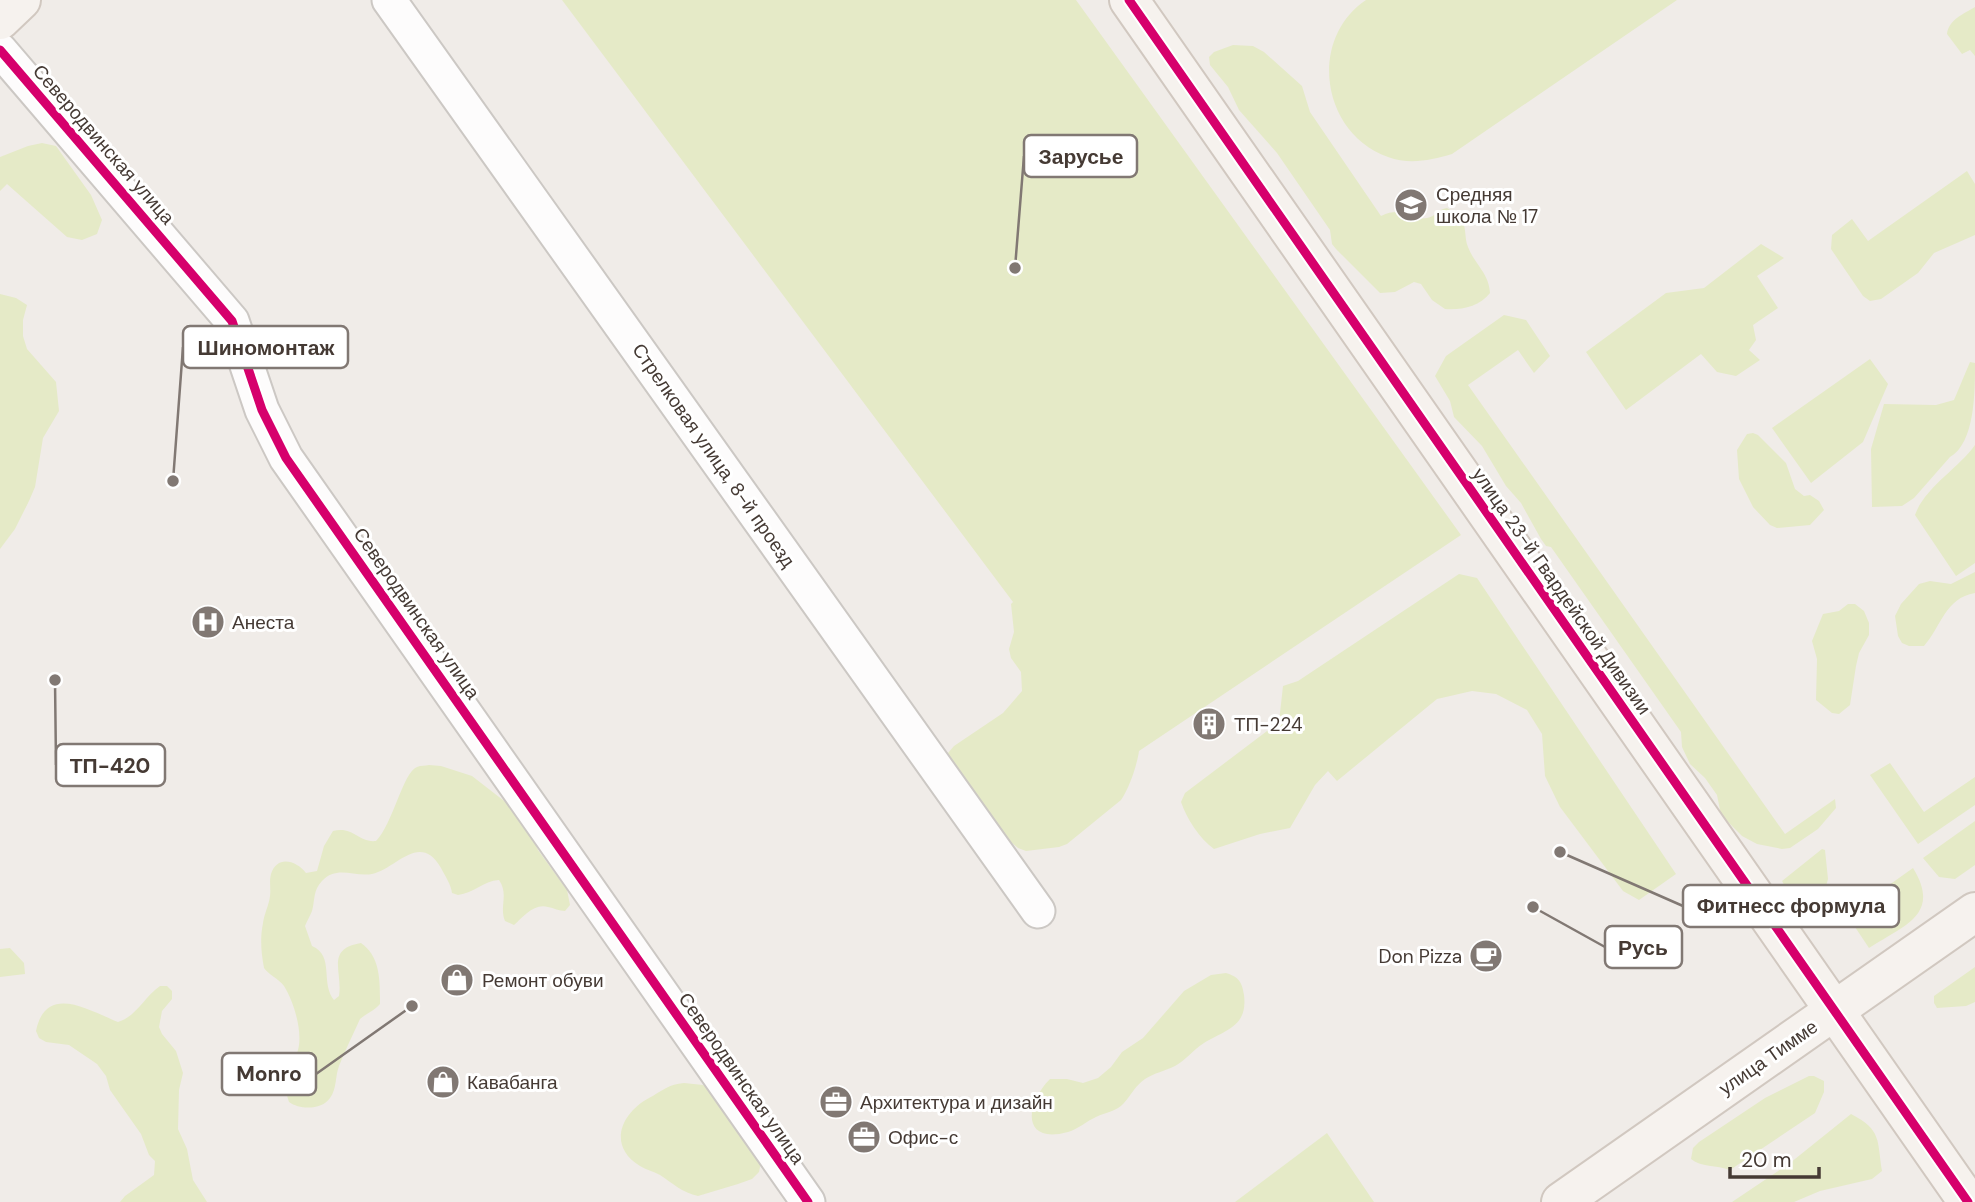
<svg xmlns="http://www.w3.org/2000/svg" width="1975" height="1202" font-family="'DM Sans',sans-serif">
<rect width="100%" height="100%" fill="#f0ece8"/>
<path fill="#e5eac7" d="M 562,0 L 1076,0 L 1461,535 L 1139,751 C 1137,765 1129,789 1121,800 L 1067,844 L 1059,847 L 1026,851 L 1018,848 L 999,832 L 947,763 L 948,753 L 954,746 L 1003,713 L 1022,691 L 1021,672 L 1011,658 L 1009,649 L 1014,632 L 1011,604 L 1013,602 Z
M 1366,0 L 1677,0 L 1452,154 C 1431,160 1410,165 1388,157 C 1322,134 1307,40 1366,0 Z
M 1975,7 L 1975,56 L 1970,50 L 1962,54 L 1947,34 C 1949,19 1964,14 1975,7 Z
M 1233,45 L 1253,46 L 1264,52 L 1302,86 L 1310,112 L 1381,216 C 1405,205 1409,221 1427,218 C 1435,217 1438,209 1447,208 C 1452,211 1457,214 1461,219 C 1467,227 1464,238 1468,247 C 1475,265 1489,273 1490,293 C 1479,307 1462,310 1445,309 L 1432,300 L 1421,284 L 1414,282 L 1395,292 L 1380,293 L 1336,249 L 1332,244 L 1330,230 L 1277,153 L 1239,110 L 1228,87 L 1210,65 L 1209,57 L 1214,52 Z
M 42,143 L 56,146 L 91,195 L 102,220 L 97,234 L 82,240 L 67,237 L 7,184 L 0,191 L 0,157 L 28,146 Z
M 1967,171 L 1975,184 L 1975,235 L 1934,253 L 1918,273 L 1881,299 L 1870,301 L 1863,296 L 1831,249 L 1832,235 L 1852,219 L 1868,241 Z
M 1761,244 L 1784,258 L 1757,276 L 1778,308 L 1753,325 L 1756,340 L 1749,350 L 1760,360 L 1736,376 L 1717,372 L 1701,354 L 1626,410 L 1586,352 L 1666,293 L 1704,288 Z
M 0,294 L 16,298 L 27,305 L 23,320 L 23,336 L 27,349 L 56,382 L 59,411 L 43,438 L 35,487 L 29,501 L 15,529 L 0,549 Z
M 1504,315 L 1526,320 L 1550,356 L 1534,373 L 1518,350 L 1468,385 L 1785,834 L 1835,799 L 1836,808 L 1818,829 L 1790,848 L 1782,849 L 1757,844 L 1742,836 L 1721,815 L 1717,795 L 1705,778 L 1690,764 L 1682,747 L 1681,732 L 1551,547 L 1546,546 L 1541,539 L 1521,503 L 1506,486 L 1482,446 L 1454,417 L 1450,401 L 1435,376 L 1446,356 Z
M 1870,359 L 1888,384 L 1863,442 L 1811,483 L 1772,428 Z
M 1970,362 L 1975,363 C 1975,392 1975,443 1950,457 L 1914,498 L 1902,506 L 1872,507 L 1871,449 L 1884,404 L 1936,405 L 1954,400 Z
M 1753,433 L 1758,435 L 1786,463 L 1795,489 L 1804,496 L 1810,495 L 1819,501 L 1824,510 L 1810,525 L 1777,528 L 1770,525 L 1753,507 L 1739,479 L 1737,450 L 1747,434 Z
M 1975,445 L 1975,563 L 1956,576 L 1915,515 C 1925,487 1958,469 1975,445 Z
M 1975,572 L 1975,593 C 1945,598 1941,627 1924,646 L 1909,646 L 1902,643 L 1898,636 L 1895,616 L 1901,604 L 1919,584 L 1930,581 L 1951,584 Z
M 1459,574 L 1477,578 L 1676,874 L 1639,900 L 1623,891 L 1560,807 L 1545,776 L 1542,734 L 1527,710 L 1496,694 L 1472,691 L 1437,699 L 1337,781 L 1328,771 L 1315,785 L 1290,828 L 1260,834 L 1214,849 C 1199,838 1187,819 1181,802 L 1185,793 L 1279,722 L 1283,686 L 1298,681 Z
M 1848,604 L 1855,604 L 1864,611 L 1869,623 L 1869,635 L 1859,653 L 1856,666 L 1850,705 L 1839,714 L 1832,713 L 1816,700 L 1817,659 L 1812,641 L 1823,614 L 1839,611 Z
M 1890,763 L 1924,812 L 1975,777 L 1975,805 L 1918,844 L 1870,775 Z
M 429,765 L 441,766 L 472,776 L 512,807 L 532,836 L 538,850 L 567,890 L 570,905 L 565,911 C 559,911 554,908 548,907 C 534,903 523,917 514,925 L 505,921 C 499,907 509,894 499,880 C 483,881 474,893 458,895 L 452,893 C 451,884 445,876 441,868 C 420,831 396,869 372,874 C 353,877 337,865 322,881 C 313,890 315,900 312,911 C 310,916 307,921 305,926 L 312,946 C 335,956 320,983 334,1000 L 339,996 C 343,972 325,949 361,943 C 381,957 380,982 380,1004 C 374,1011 367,1013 360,1019 C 353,1035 345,1050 339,1066 C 335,1076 337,1089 330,1098 C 322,1110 300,1110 289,1102 C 285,1091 283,1075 289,1064 C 293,1059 296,1057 298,1050 C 303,1032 294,1002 284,986 C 279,979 269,975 264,968 C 261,952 260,938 263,923 C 264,914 269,905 270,896 C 271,888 269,882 271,874 C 277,855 296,860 306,873 L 317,871 L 324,846 L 333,831 C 354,826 358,843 376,841 C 393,824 403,772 417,767 C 421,765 425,766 429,765 Z
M 1975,821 L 1975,865 L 1955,879 L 1939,877 L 1923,858 Z
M 1822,849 L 1825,850 L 1828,879 L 1821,904 L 1810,909 L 1795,904 L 1782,881 Z
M 1913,868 C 1942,915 1903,926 1869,948 L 1847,915 Z
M 10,948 L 24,963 L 25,974 L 0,977 L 0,949 Z
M 1975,967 L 1975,1002 L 1966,1006 L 1937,1008 L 1934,1003 L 1934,996 Z
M 1226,973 C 1239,977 1242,982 1244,995 C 1248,1027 1225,1030 1204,1043 C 1193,1050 1185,1061 1175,1066 C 1165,1071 1154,1073 1145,1079 C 1136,1085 1131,1095 1124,1103 C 1116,1112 1106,1112 1096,1117 C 1087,1121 1078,1129 1068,1132 C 1021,1145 1025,1104 1050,1079 L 1067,1079 L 1083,1083 L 1098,1078 L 1111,1067 L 1122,1052 L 1143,1038 L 1184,991 L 1211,975 Z
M 160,986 L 167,986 L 172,991 L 172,999 L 162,1011 L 159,1027 L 162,1034 L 176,1051 L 183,1073 L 179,1090 L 178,1129 L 187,1149 L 193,1180 L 207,1202 L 120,1202 L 125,1196 L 154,1175 L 155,1161 L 149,1155 L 141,1134 L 110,1090 L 106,1076 L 97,1064 L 69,1045 L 46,1042 L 39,1038 L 36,1031 C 46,982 90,1011 118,1022 C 137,1016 144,997 160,986 Z
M 1809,1076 L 1814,1076 L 1824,1081 L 1824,1092 L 1815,1113 L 1730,1170 C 1717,1165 1700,1167 1691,1159 L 1693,1148 L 1699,1142 L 1765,1098 Z
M 684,1083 L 703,1085 L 712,1091 L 761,1162 L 759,1172 L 752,1179 L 738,1184 L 698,1196 C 683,1193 672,1183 660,1175 C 653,1171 646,1170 640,1166 C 607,1146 621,1113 649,1098 C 662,1091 669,1084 684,1083 Z
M 1851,1114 C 1882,1130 1877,1140 1882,1171 L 1872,1179 L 1820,1191 L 1794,1202 L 1732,1202 L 1790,1163 Z
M 1327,1133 L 1374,1202 L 1235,1202 Z"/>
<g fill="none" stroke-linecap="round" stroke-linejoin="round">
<defs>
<path id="street" d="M 389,0 L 1038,911
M 0,50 L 232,321 L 262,410 L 286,458 L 808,1202"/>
<path id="secondary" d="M 1129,0 L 1968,1202
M 0,20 L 21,0
M 1561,1202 L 1975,912"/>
</defs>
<use href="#street" stroke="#ccc8c4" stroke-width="37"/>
<use href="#secondary" stroke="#d1c8c0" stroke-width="42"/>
<use href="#street" stroke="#fdfcfc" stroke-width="33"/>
<use href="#secondary" stroke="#f6f2ee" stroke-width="38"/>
<defs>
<path id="cycleway" d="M 1129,0 L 1968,1202
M 0,50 L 232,321 L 262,410 L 286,458 L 808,1202"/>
</defs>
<use href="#cycleway" stroke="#fff" stroke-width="13"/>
<use href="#cycleway" stroke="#d6006c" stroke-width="9"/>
</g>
<defs>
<symbol id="school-disc" viewBox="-11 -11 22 22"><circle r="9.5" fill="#817873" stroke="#fff"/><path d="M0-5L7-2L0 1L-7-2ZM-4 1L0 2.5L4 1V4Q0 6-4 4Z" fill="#fff"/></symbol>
<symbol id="hospital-disc" viewBox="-11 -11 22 22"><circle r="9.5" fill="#817873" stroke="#fff"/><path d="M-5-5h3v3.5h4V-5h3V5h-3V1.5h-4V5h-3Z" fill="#fff"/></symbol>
<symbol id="building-disc" viewBox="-11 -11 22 22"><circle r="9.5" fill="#817873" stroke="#fff"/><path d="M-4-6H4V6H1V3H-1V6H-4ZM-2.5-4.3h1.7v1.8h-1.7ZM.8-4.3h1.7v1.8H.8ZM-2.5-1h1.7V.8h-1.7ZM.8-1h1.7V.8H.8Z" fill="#fff"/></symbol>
<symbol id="cafe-disc" viewBox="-11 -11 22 22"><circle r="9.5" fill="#817873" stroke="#fff"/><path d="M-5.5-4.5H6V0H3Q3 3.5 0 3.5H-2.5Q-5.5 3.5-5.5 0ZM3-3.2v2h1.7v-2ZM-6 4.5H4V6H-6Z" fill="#fff"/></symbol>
<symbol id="shop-disc" viewBox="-11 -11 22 22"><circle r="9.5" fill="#817873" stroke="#fff"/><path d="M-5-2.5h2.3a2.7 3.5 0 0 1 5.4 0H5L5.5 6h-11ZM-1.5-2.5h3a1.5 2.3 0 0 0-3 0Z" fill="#fff"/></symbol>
<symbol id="office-disc" viewBox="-11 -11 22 22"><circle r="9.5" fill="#817873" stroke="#fff"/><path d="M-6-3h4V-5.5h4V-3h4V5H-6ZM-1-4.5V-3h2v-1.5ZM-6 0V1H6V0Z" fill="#fff"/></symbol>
</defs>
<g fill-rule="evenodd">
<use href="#school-disc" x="1392" y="186" width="38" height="38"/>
<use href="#hospital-disc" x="189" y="603" width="38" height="38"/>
<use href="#building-disc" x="1190" y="705" width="38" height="38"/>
<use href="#cafe-disc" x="1467" y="937" width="38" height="38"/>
<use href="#shop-disc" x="438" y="961" width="38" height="38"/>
<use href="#shop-disc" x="424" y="1063" width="38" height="38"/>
<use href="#office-disc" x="817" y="1083" width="38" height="38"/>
<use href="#office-disc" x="845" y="1118" width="38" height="38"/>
</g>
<g text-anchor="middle" stroke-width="6" stroke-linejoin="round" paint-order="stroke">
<g font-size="19" fill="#453a34" stroke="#fff">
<text transform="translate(104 144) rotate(49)" y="7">Северодвинская улица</text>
<text transform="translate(714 455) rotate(55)" y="7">Стрелковая улица, 8-й проезд</text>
<text transform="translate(1562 591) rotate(55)" y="7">улица 23-й Гвардейской Дивизии</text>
<text transform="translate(417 613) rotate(55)" y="7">Северодвинская улица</text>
<text transform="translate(1768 1057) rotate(-35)" y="7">улица Тимме</text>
<text transform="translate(742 1078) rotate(55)" y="7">Северодвинская улица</text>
</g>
<g font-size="19" fill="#453a34" stroke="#fff" text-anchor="start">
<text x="1436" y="201">Средняя<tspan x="1436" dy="22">школа № 17</tspan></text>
<text x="232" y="629">Анеста</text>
<text x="1234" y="731">ТП-224</text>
<text x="1462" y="963" text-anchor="end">Don Pizza</text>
<text x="482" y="987">Ремонт обуви</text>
<text x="467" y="1089">Кавабанга</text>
<text x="860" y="1109">Архитектура и дизайн</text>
<text x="888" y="1144">Офис-с</text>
</g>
</g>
<path fill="none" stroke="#817873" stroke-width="2.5" d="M1015 268L1024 156M173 481L183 347M55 680L56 765M1560 852L1683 906M1533 907L1605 947M412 1006L316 1074"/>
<g fill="#817873" stroke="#fff" stroke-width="2.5">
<circle cx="1015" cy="268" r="7"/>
<circle cx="173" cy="481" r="7"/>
<circle cx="55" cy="680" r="7"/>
<circle cx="1560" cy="852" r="7"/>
<circle cx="1533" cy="907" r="7"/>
<circle cx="412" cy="1006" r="7"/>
</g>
<g fill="#fff" stroke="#817873" stroke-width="2.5">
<rect x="1024" y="135" width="113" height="42" rx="7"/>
<rect x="183" y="326" width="165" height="42" rx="7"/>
<rect x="56" y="744" width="109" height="42" rx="7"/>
<rect x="1683" y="885" width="216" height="42" rx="7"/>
<rect x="1605" y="926" width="77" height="42" rx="7"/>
<rect x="222" y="1053" width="94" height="42" rx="7"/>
</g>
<g font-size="21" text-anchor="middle" font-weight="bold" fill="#453a34">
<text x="1081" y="164">Зарусье</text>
<text x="266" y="355">Шиномонтаж</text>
<text x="110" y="773">ТП-420</text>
<text x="1791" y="913">Фитнесс формула</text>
<text x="1643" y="955">Русь</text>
<text x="269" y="1081">Monro</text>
</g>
<path d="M1730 1167v10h89v-10" fill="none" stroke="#453a34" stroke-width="3.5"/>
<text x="1741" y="1167" font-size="21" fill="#453a34" stroke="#ffffff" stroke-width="5" paint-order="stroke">20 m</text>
</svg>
